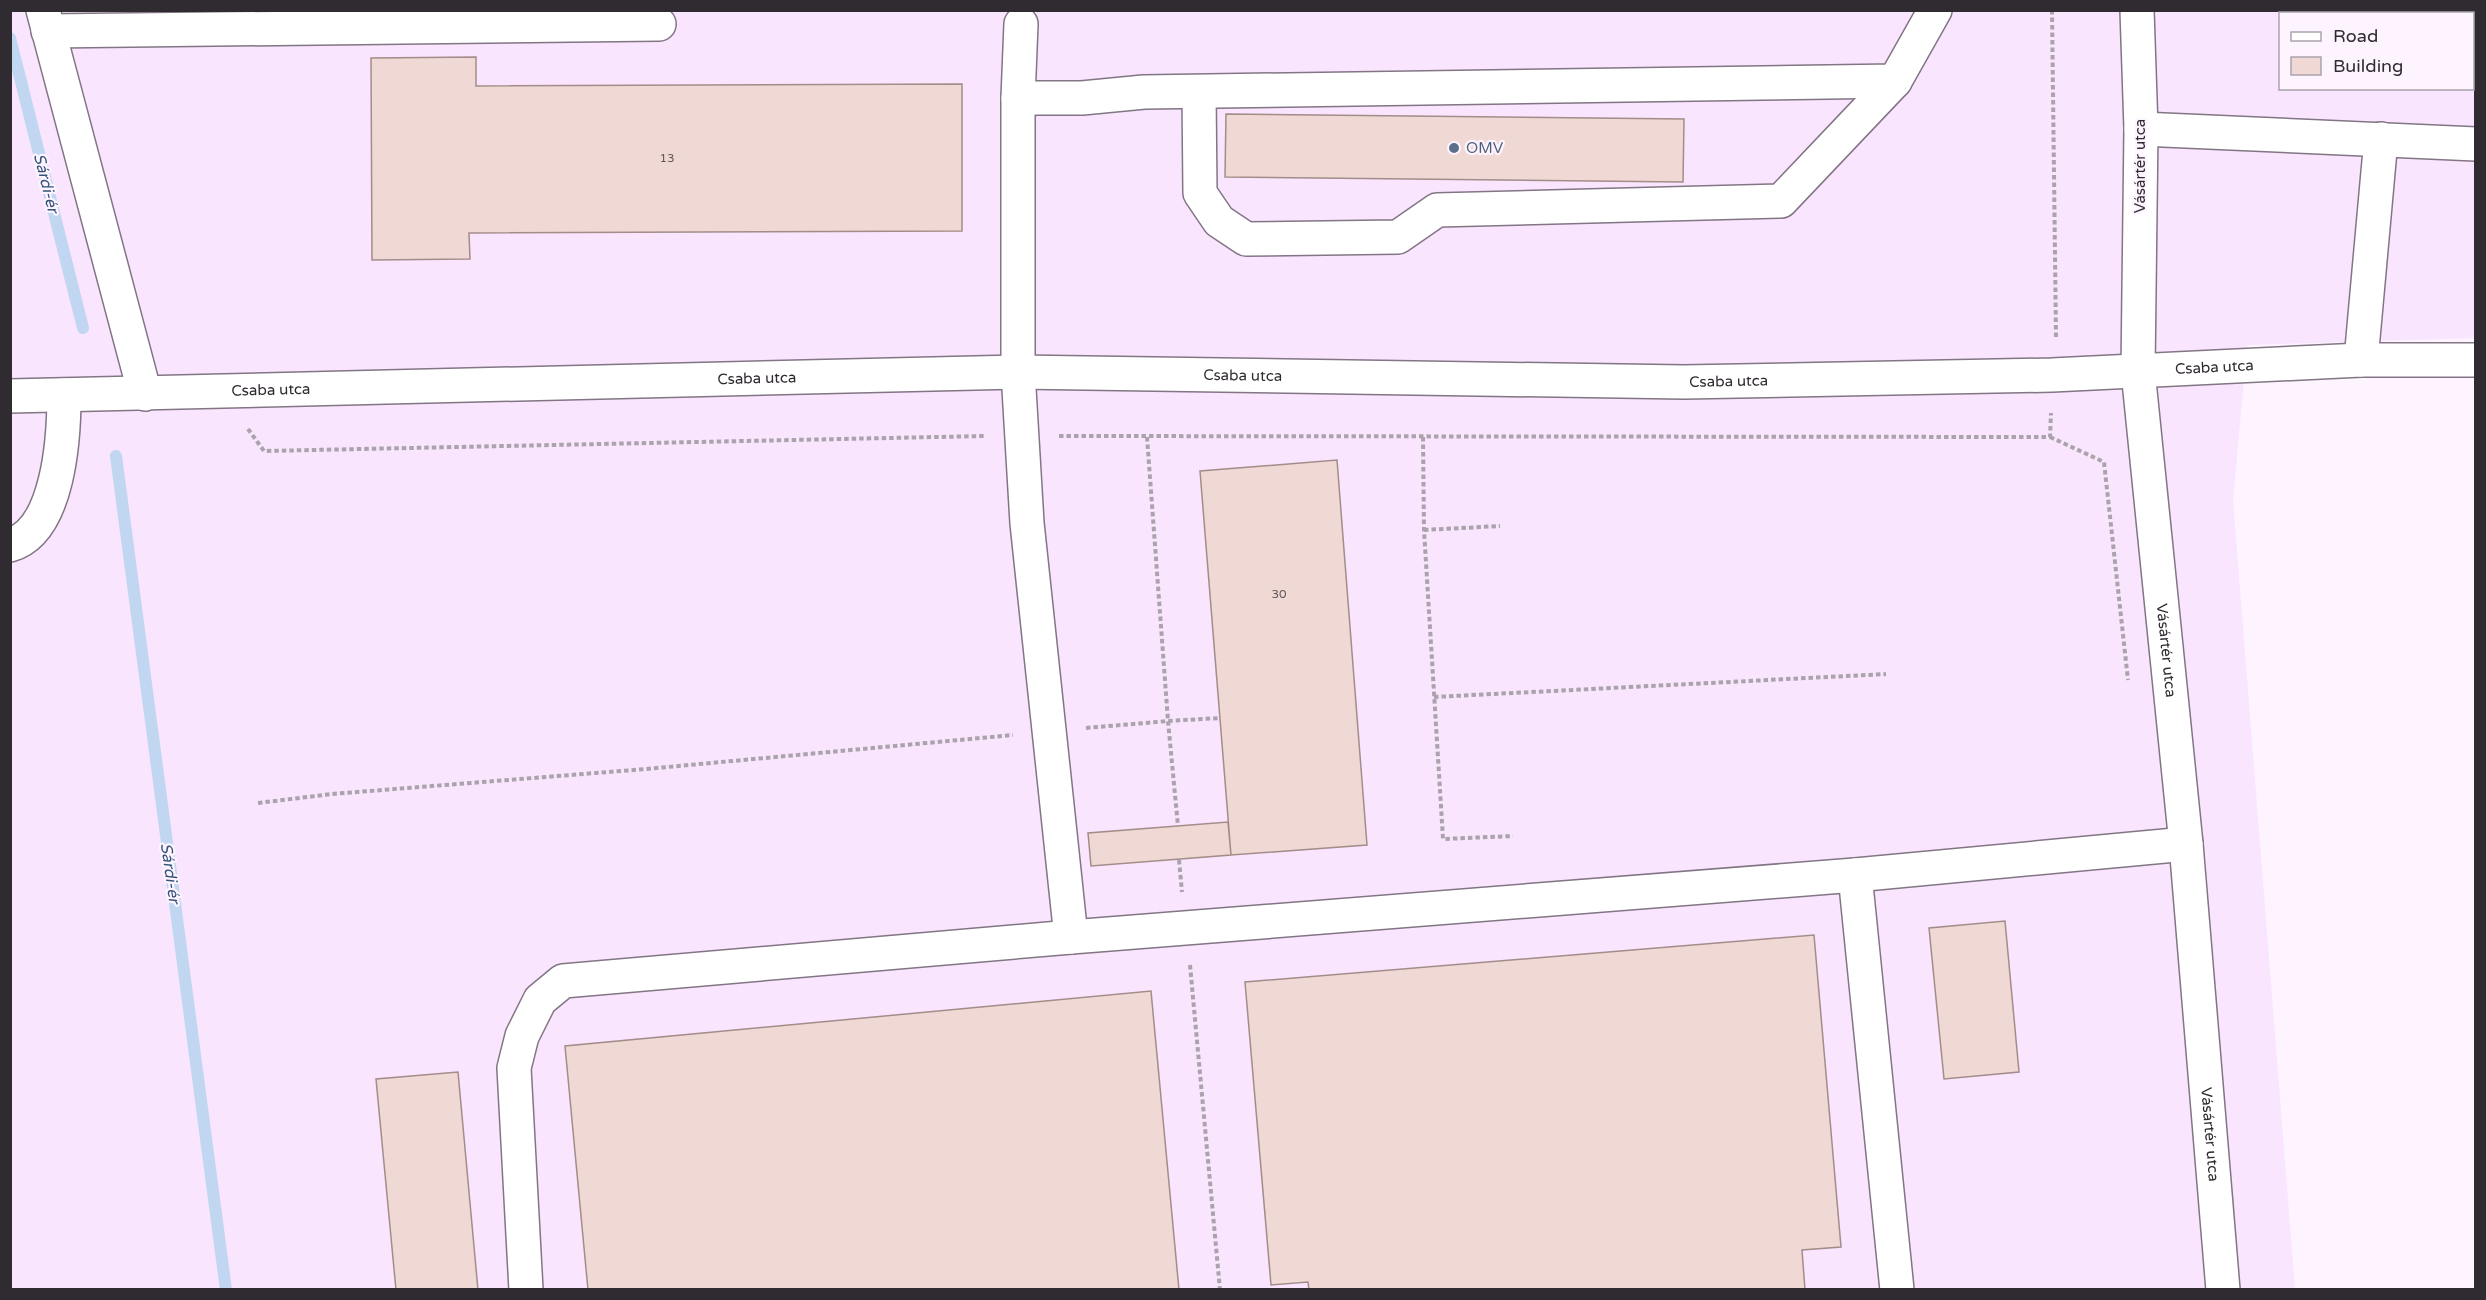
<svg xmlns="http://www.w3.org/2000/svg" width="2486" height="1300" font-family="'Varela Round',sans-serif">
<rect width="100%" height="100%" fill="#fdf4ff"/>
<path fill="#f9e5fd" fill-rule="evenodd" d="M 10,11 L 2475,11 L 2475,338 L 2247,345 L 2233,500 L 2295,1289 L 11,1289 ZM 2280,14 L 2472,14 L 2472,88 L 2280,88 Z"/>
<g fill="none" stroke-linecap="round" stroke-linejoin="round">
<path stroke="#c1d6f1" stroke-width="12" d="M 10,38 L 83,328
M 116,456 L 226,1290"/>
</g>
<path fill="#f0d8d4" stroke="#a38c89" stroke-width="1.5" d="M 2319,10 L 2476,10 L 2476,80 L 2472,80 L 2472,14 L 2319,14 Z
M 476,57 L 476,86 L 962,84 L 962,231 L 469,233 L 470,259 L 372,260 L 371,58 Z
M 1226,114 L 1684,119 L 1683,182 L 1225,177 Z
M 1337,460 L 1367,845 L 1231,855 L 1200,471 Z
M 1228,822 L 1231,855 L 1091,866 L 1088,833 Z
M 2005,921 L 2019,1072 L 1944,1079 L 1929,928 Z
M 1814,935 L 1841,1247 L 1802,1250 L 1805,1290 L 1309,1290 L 1308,1282 L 1271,1285 L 1245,982 Z
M 1151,991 L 1179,1290 L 588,1290 L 565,1046 Z
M 458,1072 L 478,1290 L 396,1290 L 376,1079 Z"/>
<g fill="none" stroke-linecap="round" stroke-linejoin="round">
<defs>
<g id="minor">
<path d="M 43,10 L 145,394"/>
<path id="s1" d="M 2137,10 L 2141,129 L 2138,371 L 2186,844 L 2223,1290"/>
<path d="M 48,31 L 659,24"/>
<path d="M 1199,93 L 1200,193 L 1219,221 L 1246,239 L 1398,237 L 1437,210 L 1781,201 L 1895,81"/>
<path d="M 1018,98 L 1021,24"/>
<path d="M 2141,129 L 2476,144"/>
<path d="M 2361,360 L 2381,139"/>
<path id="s2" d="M 10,396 L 1018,372 L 1684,382 L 2052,375 L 2361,360 L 2476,360"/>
<path d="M 10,545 C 59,531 64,437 64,395"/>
<path d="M 1855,875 L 1897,1290"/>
<path d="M 1071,937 L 1027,523 L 1018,372 L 1018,98 L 1082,98 L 1144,92 L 1895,81 L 1935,10"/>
<path d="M 526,1290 L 514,1068 L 522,1036 L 540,1000 L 563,981 L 1071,937 L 1855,875 L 2186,844"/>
</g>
</defs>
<use href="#minor" stroke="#827584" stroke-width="36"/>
<path stroke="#aba3ac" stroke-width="4" stroke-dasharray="4.5 3" stroke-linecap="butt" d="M 2052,10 L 2056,337
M 248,429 L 264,451 L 985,436
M 1059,436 L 2050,437 L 2051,413
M 1147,437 L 1168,721 L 1220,718
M 1423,437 L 1424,530 L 1443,839 L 1513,836
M 2050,437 L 2104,462 L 2128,680
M 1424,530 L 1500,526
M 1434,697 L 1886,674
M 1086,728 L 1168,721 L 1178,826
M 258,803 L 332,794 L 646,769 L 1013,735
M 1179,860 L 1182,892
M 1190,965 L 1220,1290"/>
<use href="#minor" stroke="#fff" stroke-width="33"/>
</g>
<circle fill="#5c6f8a" stroke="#fdf4ff" stroke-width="2" cx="1454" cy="148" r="6"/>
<g text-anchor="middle" stroke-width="4.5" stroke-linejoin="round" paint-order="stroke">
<g font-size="12" fill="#60565a">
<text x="667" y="162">13</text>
<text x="1279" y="598">30</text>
</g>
<g font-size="15" fill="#4e5e75" stroke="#fdf4ff" text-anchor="start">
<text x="1466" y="153">OMV</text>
</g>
<g font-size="15" fill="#302a31" stroke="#fdf4ff">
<text transform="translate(2140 166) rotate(-90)" y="5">Vásártér utca</text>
<text dy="5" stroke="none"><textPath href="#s2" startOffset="2205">Csaba utca</textPath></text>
<text dy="5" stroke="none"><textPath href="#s2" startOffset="1233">Csaba utca</textPath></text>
<text dy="5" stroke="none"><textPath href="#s2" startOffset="747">Csaba utca</textPath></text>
<text dy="5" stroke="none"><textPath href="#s2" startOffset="1719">Csaba utca</textPath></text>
<text dy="5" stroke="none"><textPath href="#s2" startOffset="261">Csaba utca</textPath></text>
<text dy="5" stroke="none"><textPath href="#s1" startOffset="642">Vásártér utca</textPath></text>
<text dy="5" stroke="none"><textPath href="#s1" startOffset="1128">Vásártér utca</textPath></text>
</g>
<g font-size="16" font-style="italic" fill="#35547a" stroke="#fdf4ff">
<text transform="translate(47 183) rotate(76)" y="6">Sárdi-ér</text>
<text transform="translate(171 873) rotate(82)" y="6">Sárdi-ér</text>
</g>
</g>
<rect width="2486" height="1300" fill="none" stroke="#302a31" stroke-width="24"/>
<rect x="2279" y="12" width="195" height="78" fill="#fdf4ff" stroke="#aba3ad" stroke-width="1.5"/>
<rect x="2291" y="32" width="30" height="9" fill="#ffffff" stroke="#aba3ad" stroke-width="1.5"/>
<text x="2333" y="42" font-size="18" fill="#302a31">Road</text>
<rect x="2291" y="57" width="30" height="18" fill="#f0d8d4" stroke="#aba3ad" stroke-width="1.5"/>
<text x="2333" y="72" font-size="18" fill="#302a31">Building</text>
</svg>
